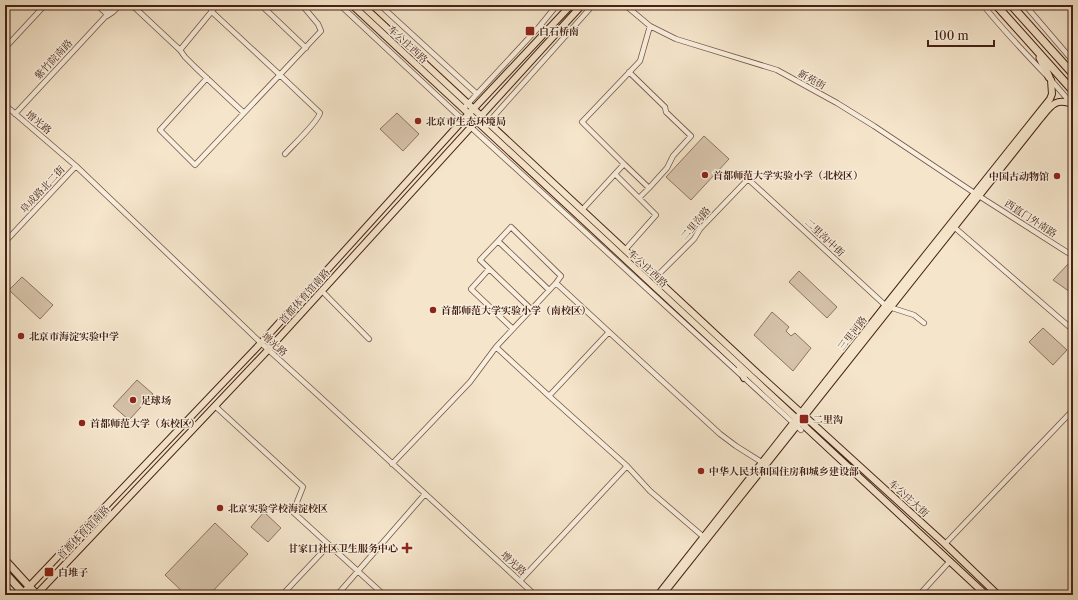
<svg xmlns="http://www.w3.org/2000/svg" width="1078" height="600" font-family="'Libre Caslon Text','Noto Serif SC',serif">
<rect width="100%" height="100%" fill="#f5e5cb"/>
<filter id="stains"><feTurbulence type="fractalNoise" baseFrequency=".005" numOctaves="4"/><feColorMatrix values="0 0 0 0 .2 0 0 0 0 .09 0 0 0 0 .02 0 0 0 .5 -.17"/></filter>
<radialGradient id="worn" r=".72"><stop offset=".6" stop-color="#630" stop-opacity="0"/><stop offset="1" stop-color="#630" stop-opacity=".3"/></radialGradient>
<path fill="#d7c4ac" stroke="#8e7360" d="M 397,113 L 419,134 L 403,151 L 380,129 Z
M 704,136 L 729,159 L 691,200 L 666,177 Z
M 1069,263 L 1073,265 L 1073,294 L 1053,280 Z
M 799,271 L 837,307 L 827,318 L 789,282 Z
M 22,277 L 53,305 L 40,319 L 9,290 Z
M 772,312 L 789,327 L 786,331 L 791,336 L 795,333 L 811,348 L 793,371 L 754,335 Z
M 1043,328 L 1067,350 L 1053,365 L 1029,342 Z
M 137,380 L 153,394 L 129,420 L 113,406 Z
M 264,512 L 281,528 L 268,542 L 251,527 Z
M 215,523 L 248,554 L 209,595 L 186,595 L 165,575 Z"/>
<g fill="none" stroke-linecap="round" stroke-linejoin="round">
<defs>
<path id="minor" d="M 97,5 L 107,14
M 132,5 L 180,50 L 185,57 L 196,68 L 243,112
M 261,5 L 306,48
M 340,5 L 463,120 L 801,430
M 380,5 L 477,94
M 625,5 L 650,26 L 676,39 L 777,70 L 837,103 L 874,126 L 979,196 L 1073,256
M 983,5 C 1003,30 1024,52 1046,75
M 1025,5 L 1073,61
M 211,11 L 280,75 L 320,113 C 317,123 293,145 285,154
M 107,16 L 113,12 L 120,5
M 5,48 L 45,5
M 180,50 L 217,5
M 207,78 L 160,130 L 195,165 L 321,31 L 318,24 L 302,5
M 1051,80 L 1071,103
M 5,105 L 76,166 L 261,343 L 318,395 L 535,595
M 463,109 L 539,27 L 557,5
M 15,114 L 105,17 L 110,9 L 114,5
M 486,125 L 593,5
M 624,164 L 649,188 L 667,168 L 673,156 L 691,136 L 666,112 L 665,107 L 629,72
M 615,174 L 656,215 L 625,250
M 639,198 L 649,188
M 582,210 L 624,164 L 582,122 L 640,61 L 650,26
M 954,227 L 1073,330
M 498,241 L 480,260 L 531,309
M 5,242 L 76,166
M 489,269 L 471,289 L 513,329
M 655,278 L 694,239 L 700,229 L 748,179 L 886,306 L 914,315 L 924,323
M 549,290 L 498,241 L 511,227 L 561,276 L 556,283
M 322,291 L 369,339
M 496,347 L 549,396 L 627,466 L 650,491 L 706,539
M 549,396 L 609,332 L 720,434 L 736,446 L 763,463
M 215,406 L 303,487 L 293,512 L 384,595
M 392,464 L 470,382 L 496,347 L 556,283 L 609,332
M 945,544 L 1073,410
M 520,581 L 627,466
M 5,587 L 12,595
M 282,595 L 329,545
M 337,595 L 358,571 L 425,494
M 919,595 L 950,561"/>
<path id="major" d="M 352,5 L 986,595
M 362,5 L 755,371 L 945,544 L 998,595
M 740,368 L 744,378
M 668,588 L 1040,119 C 1050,107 1055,97 1072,104
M 23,593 L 261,343 L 463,120 L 571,5
M 36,595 L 268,350 L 582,5
M 658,595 L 889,301 L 1050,99 L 1052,94 L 1051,80"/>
<path id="highway" d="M 996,5 L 1073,91
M 1011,5 L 1073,74
M 1040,58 L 1049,77
M 5,560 L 37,595
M 5,573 L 25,595"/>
</defs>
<use href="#minor" stroke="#725342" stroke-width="6"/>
<use href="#major" stroke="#462215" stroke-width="8"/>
<use href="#highway" stroke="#462215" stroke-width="9"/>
<use href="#minor" stroke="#f8eedd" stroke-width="4.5"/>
<use href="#major" stroke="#f5e5cb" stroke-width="6"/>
<use href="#highway" stroke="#f5e5cb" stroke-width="7"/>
</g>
<g fill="#8f2418" stroke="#f8eedd" stroke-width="1.5">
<rect x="525" y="26" width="10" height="10" rx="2"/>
<circle cx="418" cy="121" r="4"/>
<circle cx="705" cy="175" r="4"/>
<circle cx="1057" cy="176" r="4"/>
<circle cx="433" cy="310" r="4"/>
<circle cx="21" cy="336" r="4"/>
<circle cx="133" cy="400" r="4"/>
<rect x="799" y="414" width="10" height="10" rx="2"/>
<circle cx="82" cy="423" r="4"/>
<circle cx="701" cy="471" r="4"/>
<circle cx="220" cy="508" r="4"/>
<path d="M405 542h4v4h4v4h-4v4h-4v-4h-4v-4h4z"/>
<rect x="44" y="567" width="10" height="10" rx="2"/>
</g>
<g text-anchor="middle" stroke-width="3" stroke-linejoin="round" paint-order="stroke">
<g font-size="10" font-weight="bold" fill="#462215" stroke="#f8eedd" text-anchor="start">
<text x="539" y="35">白石桥南</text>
<text x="426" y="125">北京市生态环境局</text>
<text x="713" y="179">首都师范大学实验小学（北校区）</text>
<text x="1049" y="180" text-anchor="end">中国古动物馆</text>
<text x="441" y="314">首都师范大学实验小学（南校区）</text>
<text x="29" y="340">北京市海淀实验中学</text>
<text x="141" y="404">足球场</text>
<text x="813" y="423">二里沟</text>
<text x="90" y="427">首都师范大学（东校区）</text>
<text x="709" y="475">中华人民共和国住房和城乡建设部</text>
<text x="228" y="512">北京实验学校海淀校区</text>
<text x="398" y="552" text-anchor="end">甘家口社区卫生服务中心</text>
<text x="58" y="576">白堆子</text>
</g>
<g font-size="10" fill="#462215" stroke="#f8eedd">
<text transform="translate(408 44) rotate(43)" y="4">车公庄西路</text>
<text transform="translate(53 59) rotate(-47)" y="4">紫竹院南路</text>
<text transform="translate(812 79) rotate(28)" y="4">新苑街</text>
<text transform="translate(39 122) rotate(40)" y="4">增光路</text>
<text transform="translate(42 189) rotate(-47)" y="4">阜成路北二街</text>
<text transform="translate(1031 218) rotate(33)" y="4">西直门外南路</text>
<text transform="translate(695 223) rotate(-49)" y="4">二里沟路</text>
<text transform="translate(825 237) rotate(43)" y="4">二里沟中街</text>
<text transform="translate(648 268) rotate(43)" y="4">车公庄西路</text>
<text transform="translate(304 296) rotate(-48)" y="4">首都体育馆南路</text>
<text transform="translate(852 333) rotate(-52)" y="4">三里河路</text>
<text transform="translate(275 344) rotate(42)" y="4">增光路</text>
<text transform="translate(909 498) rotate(42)" y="4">车公庄大街</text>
<text transform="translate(83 532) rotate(-46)" y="4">首都体育馆南路</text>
<text transform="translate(514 563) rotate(43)" y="4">增光路</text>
</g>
</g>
<rect width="1078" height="600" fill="none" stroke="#f5e5cb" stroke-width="20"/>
<rect x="6" y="6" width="1066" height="588" fill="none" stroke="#462215" stroke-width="2"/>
<rect x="10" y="10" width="1058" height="580" fill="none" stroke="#462215"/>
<path d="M928 40v6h66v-6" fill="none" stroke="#462215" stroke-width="2"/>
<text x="934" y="40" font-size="12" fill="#462215" stroke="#f8eedd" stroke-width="3" paint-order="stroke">100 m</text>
<rect width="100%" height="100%" filter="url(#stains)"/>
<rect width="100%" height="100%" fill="url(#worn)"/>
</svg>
